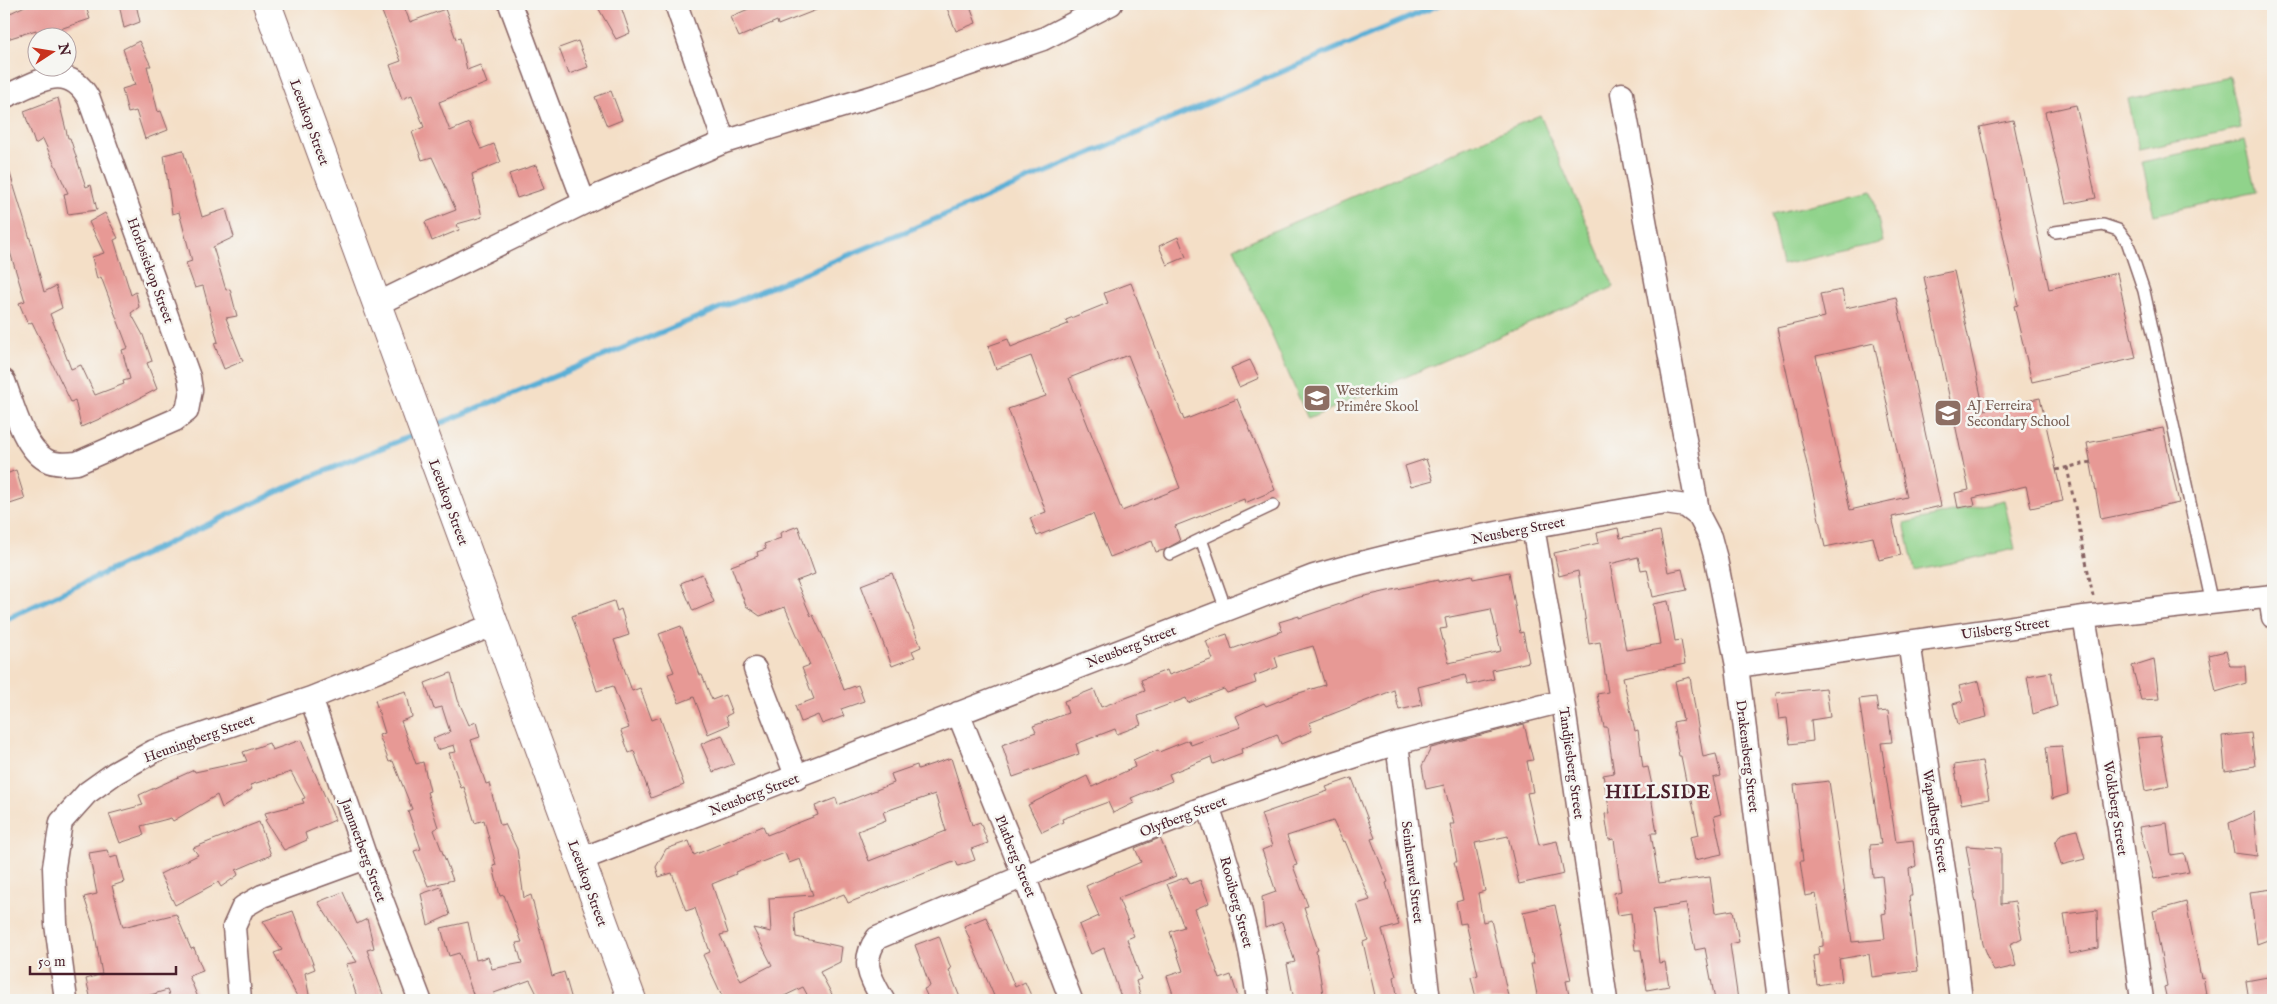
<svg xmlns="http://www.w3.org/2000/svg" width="2277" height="1004" font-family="'IM FELL English',serif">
<rect width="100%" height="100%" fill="#f6f6f2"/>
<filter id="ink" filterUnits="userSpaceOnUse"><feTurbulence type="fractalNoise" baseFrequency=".02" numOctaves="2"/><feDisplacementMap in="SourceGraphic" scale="10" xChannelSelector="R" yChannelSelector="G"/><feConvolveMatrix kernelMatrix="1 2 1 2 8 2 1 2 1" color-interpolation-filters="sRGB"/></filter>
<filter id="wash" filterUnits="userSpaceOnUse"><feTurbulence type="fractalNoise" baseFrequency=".0096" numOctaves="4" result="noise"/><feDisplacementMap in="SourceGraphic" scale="20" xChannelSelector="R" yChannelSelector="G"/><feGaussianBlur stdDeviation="1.12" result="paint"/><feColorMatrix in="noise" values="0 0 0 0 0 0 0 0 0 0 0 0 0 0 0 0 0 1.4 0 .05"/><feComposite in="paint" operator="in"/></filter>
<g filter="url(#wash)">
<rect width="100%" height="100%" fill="#f4dfc7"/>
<path fill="#90d38b" stroke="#6d795b" d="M 2230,77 L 2241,128 L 2139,150 L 2128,99 Z
M 1540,115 L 1614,287 L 1308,419 L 1234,248 Z
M 2244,140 L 2256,192 L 2154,215 L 2142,162 Z
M 1872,191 L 1883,242 L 1782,265 L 1771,214 Z
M 2004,500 L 2015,549 L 1915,571 L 1904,523 Z"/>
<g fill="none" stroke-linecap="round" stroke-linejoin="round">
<path stroke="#5aafd6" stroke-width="5.5" d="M 429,428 L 907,231 L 1441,4
M 4,620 L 303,480 L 416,434"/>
</g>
<g id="blocks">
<path fill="#e79995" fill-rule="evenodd" d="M 29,4 L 85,4 L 90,19 L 57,30 L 58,34 L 47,38 L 38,38 L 36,30 L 4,40 L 4,16 Z
M 119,4 L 136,4 L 140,22 L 124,28 Z
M 379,4 L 403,4 L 410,22 L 445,9 L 456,39 L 460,38 L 467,70 L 480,65 L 487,83 L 439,102 L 450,131 L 469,123 L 481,149 L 494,144 L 501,162 L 472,174 L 482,217 L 457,224 L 459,230 L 432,241 L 425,222 L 456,210 L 432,157 L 422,160 L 412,132 L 424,127 L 412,95 L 402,99 L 390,65 L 401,61 Z
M 596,4 L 620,4 L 630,33 L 616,39 Z
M 760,4 L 829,4 L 829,5 L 778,25 L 777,21 L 739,37 L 730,17 Z
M 958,4 L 969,4 L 976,23 L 956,31 L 947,8 Z
M 139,41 L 151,66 L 147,66 L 158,112 L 161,111 L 168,130 L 145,139 L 136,111 L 128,113 L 122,89 L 135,85 L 123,49 Z
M 578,41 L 588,67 L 569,74 L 559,48 Z
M 611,91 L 622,120 L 607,126 L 595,97 Z
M 58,98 L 68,138 L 70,138 L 86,187 L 91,185 L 97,210 L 68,214 L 64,194 L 68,193 L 43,139 L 35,144 L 24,111 Z
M 2076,105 L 2096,198 L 2066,204 L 2045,112 Z
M 2013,120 L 2049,289 L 2117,273 L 2136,358 L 2032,382 L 2014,306 L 2018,305 L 1980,127 Z
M 183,150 L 202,217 L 226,209 L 234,237 L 213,247 L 226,290 L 230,289 L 237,316 L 226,318 L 243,361 L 224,369 L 214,343 L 218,342 L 203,286 L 195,288 L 186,263 L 192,261 L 179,212 L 172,214 L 164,155 Z
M 536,165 L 544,189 L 517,198 L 509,174 Z
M 8,167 L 31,242 L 44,292 L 56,286 L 62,308 L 50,314 L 71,369 L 81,365 L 95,395 L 124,384 L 123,381 L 130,379 L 122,350 L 128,348 L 101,277 L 97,279 L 92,257 L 104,253 L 89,222 L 105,213 L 118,238 L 114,240 L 131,295 L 136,292 L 139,307 L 131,313 L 143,335 L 152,361 L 147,363 L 157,389 L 104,417 L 81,427 L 75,400 L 71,402 L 32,322 L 28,324 L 19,303 L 25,301 L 7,242 L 4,244 L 4,168 Z
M 1178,237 L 1186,257 L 1167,265 L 1159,246 Z
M 1954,271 L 1984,410 L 2040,398 L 2063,501 L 2031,508 L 2026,486 L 1973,498 L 1975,505 L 1958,508 L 1955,493 L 1969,490 L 1924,277 Z
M 1131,283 L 1184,420 L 1237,399 L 1275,490 L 1245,503 L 1244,499 L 1175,526 L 1180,541 L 1164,550 L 1156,552 L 1152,541 L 1110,557 L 1093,514 L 1037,536 L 1030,518 L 1046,512 L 1008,409 L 1046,396 L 1031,356 L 996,369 L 988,346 L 1008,339 L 1011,347 L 1068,324 L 1066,320 L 1108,303 L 1104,293 ZM 1128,355 L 1180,488 L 1122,511 L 1069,378 Z
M 1842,290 L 1846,308 L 1896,297 L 1941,506 L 1892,517 L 1901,555 L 1879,560 L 1873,537 L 1825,547 L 1777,328 L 1825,317 L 1820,294 ZM 1874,343 L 1907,497 L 1850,510 L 1816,356 Z
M 1250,360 L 1259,378 L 1239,387 L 1231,368 Z
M 2163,428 L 2179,503 L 2101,519 L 2087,443 Z
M 1426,459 L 1433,480 L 1411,486 L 1405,466 Z
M 16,470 L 25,499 L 4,506 L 4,475 Z
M 798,526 L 815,574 L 796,581 L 811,616 L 813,615 L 832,656 L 844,690 L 858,685 L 864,701 L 841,709 L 844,716 L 822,724 L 818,715 L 801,722 L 795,706 L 814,699 L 802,668 L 810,665 L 785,607 L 760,616 L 746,606 L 731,566 L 758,556 L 757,552 L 766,549 L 764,544 L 781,538 L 780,533 Z
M 1618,528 L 1620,538 L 1660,531 L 1668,572 L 1682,569 L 1687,590 L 1653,597 L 1647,569 L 1641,570 L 1638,557 L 1610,564 L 1626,650 L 1660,644 L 1653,604 L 1668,601 L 1675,641 L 1681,640 L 1685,664 L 1623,677 L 1635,731 L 1638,730 L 1643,768 L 1648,767 L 1653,790 L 1650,790 L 1657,833 L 1651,833 L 1659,883 L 1710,877 L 1715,913 L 1733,910 L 1739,942 L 1730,944 L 1738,1000 L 1715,1000 L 1705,948 L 1695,950 L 1686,904 L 1653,909 L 1659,963 L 1665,962 L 1669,986 L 1647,990 L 1641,950 L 1635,950 L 1631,913 L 1618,915 L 1614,893 L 1621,891 L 1614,839 L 1609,840 L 1605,814 L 1610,813 L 1603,775 L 1614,773 L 1607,727 L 1604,727 L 1597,694 L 1608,692 L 1600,642 L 1589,644 L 1578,571 L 1559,576 L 1554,553 L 1599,543 L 1597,533 Z
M 1509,572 L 1520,633 L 1523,632 L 1529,662 L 1492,670 L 1494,679 L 1468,685 L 1465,675 L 1418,687 L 1422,705 L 1399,710 L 1394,690 L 1309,723 L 1312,731 L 1281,744 L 1277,734 L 1241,749 L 1242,753 L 1213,764 L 1211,757 L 1169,774 L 1172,781 L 1131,798 L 1134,803 L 1113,813 L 1108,802 L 1062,819 L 1063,822 L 1042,832 L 1028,805 L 1087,776 L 1092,787 L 1135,767 L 1133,761 L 1158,750 L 1159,752 L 1189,740 L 1191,745 L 1241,727 L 1236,716 L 1264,703 L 1266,706 L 1296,694 L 1325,685 L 1313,646 L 1275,657 L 1278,667 L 1254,676 L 1256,683 L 1227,693 L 1224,689 L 1188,703 L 1186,698 L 1138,716 L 1141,725 L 1117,734 L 1115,729 L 1076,744 L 1079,754 L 1013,777 L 1002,745 L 1036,732 L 1033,726 L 1068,713 L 1064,701 L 1094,689 L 1101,707 L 1145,691 L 1141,680 L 1167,670 L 1169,675 L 1213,659 L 1206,641 L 1227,634 L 1232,649 L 1282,631 L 1279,622 L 1299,616 L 1299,618 L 1361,597 L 1438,580 L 1438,582 L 1472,575 L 1473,579 ZM 1491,609 L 1501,651 L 1449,663 L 1440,629 L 1447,628 L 1445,618 Z
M 892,573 L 921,647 L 912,651 L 915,657 L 892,666 L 861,585 Z
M 702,574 L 714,602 L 693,611 L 681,583 Z
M 614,601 L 617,611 L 621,609 L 629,635 L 614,640 L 632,691 L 640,688 L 652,720 L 660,717 L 684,785 L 651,798 L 634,751 L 629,753 L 621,731 L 629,728 L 613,686 L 597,691 L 572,616 Z
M 681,626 L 700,675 L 702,675 L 712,700 L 725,695 L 732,713 L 726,716 L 729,725 L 708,734 L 694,697 L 679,703 L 668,674 L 674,672 L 659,634 Z
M 2226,651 L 2230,666 L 2245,666 L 2246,683 L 2216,692 L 2209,655 Z
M 2154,659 L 2159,699 L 2141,700 L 2132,666 Z
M 2051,672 L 2057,706 L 2033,714 L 2027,676 Z
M 451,673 L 458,700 L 469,725 L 476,722 L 480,737 L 471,740 L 486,784 L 489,783 L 500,825 L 505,824 L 517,849 L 524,898 L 531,895 L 552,976 L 564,972 L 572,1000 L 540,1000 L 530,980 L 494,993 L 496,1000 L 475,1000 L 459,953 L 449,956 L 441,928 L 468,922 L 476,960 L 488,957 L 492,969 L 522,963 L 516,943 L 522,942 L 504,895 L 500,896 L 493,866 L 496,865 L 484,820 L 475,823 L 464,787 L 461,788 L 449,753 L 456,752 L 454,745 L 437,750 L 433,739 L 450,732 L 442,707 L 434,709 L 425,683 Z
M 1690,677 L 1703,757 L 1716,754 L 1721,776 L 1713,778 L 1721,814 L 1714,816 L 1722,854 L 1695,860 L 1690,837 L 1699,835 L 1690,791 L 1688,791 L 1681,756 L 1679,756 L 1673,722 L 1683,720 L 1675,681 Z
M 1979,681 L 1987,717 L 1958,724 L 1953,704 L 1963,701 L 1959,686 Z
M 1826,688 L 1830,717 L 1811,720 L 1813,741 L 1790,744 L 1787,718 L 1779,719 L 1776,693 Z
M 406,691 L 412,717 L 401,721 L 416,764 L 423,762 L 430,791 L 427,792 L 438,827 L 434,830 L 453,880 L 428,886 L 414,851 L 421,849 L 408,811 L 412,809 L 393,761 L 389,762 L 379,735 L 385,733 L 375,700 Z
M 1876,697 L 1878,712 L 1888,711 L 1892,742 L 1881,743 L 1896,842 L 1913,840 L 1916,866 L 1909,869 L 1912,896 L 1909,896 L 1918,971 L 1872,977 L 1869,954 L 1839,959 L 1842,981 L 1817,985 L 1813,956 L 1819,955 L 1818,947 L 1823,946 L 1823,936 L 1816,894 L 1805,896 L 1800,861 L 1803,861 L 1794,785 L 1829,781 L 1852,942 L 1885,939 L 1882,914 L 1886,913 L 1882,876 L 1873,877 L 1870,845 L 1881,844 L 1859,699 Z
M 1524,724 L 1533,760 L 1527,761 L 1533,792 L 1527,793 L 1539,845 L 1557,841 L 1564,874 L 1519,884 L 1508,836 L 1475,843 L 1485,891 L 1478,893 L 1483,922 L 1491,920 L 1509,1000 L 1490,1000 L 1489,995 L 1476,998 L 1471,977 L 1478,975 L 1466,923 L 1460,924 L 1456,902 L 1463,900 L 1454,862 L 1457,862 L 1450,824 L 1454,824 L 1444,785 L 1426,789 L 1422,766 L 1431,748 Z
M 2251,733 L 2255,766 L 2225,771 L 2222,736 Z
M 722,735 L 734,764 L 713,772 L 701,744 Z
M 2160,736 L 2169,786 L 2145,791 L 2137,738 Z
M 301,740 L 335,820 L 305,833 L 307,840 L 284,850 L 265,820 L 267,819 L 265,813 L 304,803 L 302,799 L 305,798 L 291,772 L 250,785 L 252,789 L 222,808 L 217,795 L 173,821 L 171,818 L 141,826 L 144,835 L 120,843 L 109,814 L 143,805 L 139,795 L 194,770 L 195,772 L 247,761 L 243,752 L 269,743 L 272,750 Z
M 2062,746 L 2068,794 L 2052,799 L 2046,747 Z
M 951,758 L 972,825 L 980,822 L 988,843 L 971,849 L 975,860 L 958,866 L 956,861 L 848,903 L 844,894 L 794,913 L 796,937 L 842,947 L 840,962 L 820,972 L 835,1000 L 810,1000 L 803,987 L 776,1000 L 724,1000 L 703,955 L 710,952 L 695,908 L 686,911 L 672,873 L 659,877 L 656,867 L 666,849 L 689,841 L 694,855 L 763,826 L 767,835 L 818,815 L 815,806 L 836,798 L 838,805 L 894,783 L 891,774 L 917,765 L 918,769 ZM 935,794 L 946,831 L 869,861 L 858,831 L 886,820 L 883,812 ZM 785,853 L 789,863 L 800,859 L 813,895 L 769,898 L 771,932 L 753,928 L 772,965 L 741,981 L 720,935 L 728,933 L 712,884 L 736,874 L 735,872 Z
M 1982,761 L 1989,799 L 1961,804 L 1954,765 Z
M 1352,778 L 1375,838 L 1371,839 L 1388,882 L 1386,883 L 1399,925 L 1382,930 L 1396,976 L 1394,977 L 1398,1000 L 1376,1000 L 1363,942 L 1368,940 L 1357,904 L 1370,900 L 1345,841 L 1343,842 L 1333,821 L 1287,836 L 1297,865 L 1293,866 L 1308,906 L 1304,907 L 1318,950 L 1316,951 L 1324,1000 L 1294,1000 L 1287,964 L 1295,962 L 1282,922 L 1265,928 L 1262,897 L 1276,892 L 1262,850 L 1272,846 L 1261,814 L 1328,791 L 1326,787 Z
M 2254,812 L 2258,856 L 2234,853 L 2229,823 Z
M 259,822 L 271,855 L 236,870 L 238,875 L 221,887 L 218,882 L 175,905 L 160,874 L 198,855 L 193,848 Z
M 2167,823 L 2171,855 L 2184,853 L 2189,872 L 2154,879 L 2139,827 Z
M 2077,830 L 2085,859 L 2061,865 L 2055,843 L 2061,834 Z
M 1160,838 L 1176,876 L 1118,898 L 1134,936 L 1127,939 L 1141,979 L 1136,981 L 1142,1000 L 1122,1000 L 1104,948 L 1091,954 L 1079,925 L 1099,916 L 1086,886 L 1141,862 L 1135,848 Z
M 1966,846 L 2001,848 L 2001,904 L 2015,902 L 2022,938 L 2010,944 L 2016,966 L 1994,971 L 1983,944 Z
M 107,850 L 110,858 L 117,856 L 124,882 L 112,886 L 123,927 L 176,914 L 191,949 L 194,948 L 203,971 L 189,976 L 199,1000 L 171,1000 L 167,990 L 134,1000 L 91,1000 L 86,979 L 102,974 L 93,924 L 84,897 L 97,894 L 89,853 Z
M 1187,877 L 1190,884 L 1200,880 L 1209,903 L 1195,909 L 1220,979 L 1231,975 L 1239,1000 L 1175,1000 L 1167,976 L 1183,971 L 1170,932 L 1184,927 L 1167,884 Z
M 441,887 L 450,915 L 428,925 L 421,894 Z
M 2273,889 L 2273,904 L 2270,905 L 2273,938 L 2257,944 L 2250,892 Z
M 343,892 L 357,924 L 367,919 L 374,948 L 367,950 L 385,1000 L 358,1000 L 346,964 L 357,962 L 318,902 Z
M 2186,902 L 2201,978 L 2203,977 L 2207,1000 L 2167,1000 L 2164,987 L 2167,986 L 2153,911 Z
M 1555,905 L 1571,980 L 1566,981 L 1570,1000 L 1538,1000 L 1531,964 L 1534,964 L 1523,912 Z
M 2097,910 L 2098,948 L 2070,954 L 2064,914 Z
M 293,911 L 315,969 L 305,973 L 310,1000 L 299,1000 L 274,953 L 282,950 L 263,921 Z
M 986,917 L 1015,987 L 1025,982 L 1033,1000 L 984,1000 L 994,996 L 964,926 Z
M 939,936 L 951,969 L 949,970 L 961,1000 L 929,1000 L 924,989 L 930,986 L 915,945 Z
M 2273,976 L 2273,1000 L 2249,1000 L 2246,981 Z"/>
</g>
</g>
<g filter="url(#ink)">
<use href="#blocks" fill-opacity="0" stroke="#866262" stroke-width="1"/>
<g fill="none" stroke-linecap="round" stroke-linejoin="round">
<defs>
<path id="service" d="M 2055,232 L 2103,225 L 2118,230 L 2127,241 L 2144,291 L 2212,604
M 1201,539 L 1226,610
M 1170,554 L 1273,505"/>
<path id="minor" d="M 510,4 L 584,202
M 676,4 L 724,142
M 1622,94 L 1699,516 L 1710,537 L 1716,559 L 1737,666 L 1779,1000
M 4,97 C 35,84 67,59 89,99 L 189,377 L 191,390 L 187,411 L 175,420 L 77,463 C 67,464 55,465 46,460 C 23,447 13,405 4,381
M 377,304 L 602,194 L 724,142 L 879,95 L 1043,39 L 1111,4
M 1533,527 L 1563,701 L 1606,1000
M 2270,597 L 2273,617
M 2084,617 L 2119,828 L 2142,1000
M 1909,642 L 1951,916 L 1961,1000
M 1737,666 L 2084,617 L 2273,596
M 755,669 L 797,778
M 311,698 L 366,858 L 420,1000
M 958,713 L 1024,876 L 1071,1000
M 1397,743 L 1429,1000
M 1208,806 C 1230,869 1250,934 1258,1000
M 579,860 C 825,767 1069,670 1314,576 C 1428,542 1547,524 1665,503 L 1686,506 L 1699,516
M 66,1000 L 56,924 L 54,867 L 61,822 L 87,793 L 115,773 L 154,751 L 311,698 L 493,625
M 240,1000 L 234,927 L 243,907 L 262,896 L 366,858
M 883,1000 C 870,977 860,962 877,938 L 1024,876 L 1208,806 L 1296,775 L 1397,743 L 1563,701"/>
<path id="tertiary" d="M 267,4 L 632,1000"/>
</defs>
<use href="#service" stroke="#866262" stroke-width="14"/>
<use href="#minor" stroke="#866262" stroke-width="25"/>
<use href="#tertiary" stroke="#866262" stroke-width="30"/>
<path stroke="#866262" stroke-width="3" stroke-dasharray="4 4" stroke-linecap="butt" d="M 2067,467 L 2093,596
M 2056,470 L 2091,462"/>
<use href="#service" stroke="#fff" stroke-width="11"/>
<use href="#minor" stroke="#fff" stroke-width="22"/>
<use href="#tertiary" stroke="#fff" stroke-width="28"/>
</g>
</g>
<defs>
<symbol id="school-square" viewBox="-11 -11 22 22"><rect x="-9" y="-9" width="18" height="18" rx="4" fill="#8d6e63" stroke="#f6f6f2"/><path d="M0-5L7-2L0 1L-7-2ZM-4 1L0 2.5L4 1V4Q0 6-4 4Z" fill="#fff"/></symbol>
</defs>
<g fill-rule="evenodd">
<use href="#school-square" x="1301" y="382" width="32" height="32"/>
<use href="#school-square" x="1932" y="397" width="32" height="32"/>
</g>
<g text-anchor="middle" stroke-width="5" stroke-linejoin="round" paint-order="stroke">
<g font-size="14" fill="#4a1f2b" stroke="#f6f6f2">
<text transform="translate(310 122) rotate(70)" y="5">Leeukop Street</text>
<text transform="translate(151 270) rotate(70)" y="5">Horlosiekop Street</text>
<text transform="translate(449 502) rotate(70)" y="5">Leeukop Street</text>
<text transform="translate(1518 530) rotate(-11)" y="5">Neusberg Street</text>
<text transform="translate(2005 628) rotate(-8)" y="5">Uilsberg Street</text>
<text transform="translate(1131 646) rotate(-21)" y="5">Neusberg Street</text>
<text transform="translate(199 738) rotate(-20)" y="5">Heuningberg Street</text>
<text transform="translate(1748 756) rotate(83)" y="5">Drakensberg Street</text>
<text transform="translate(1572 763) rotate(82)" y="5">Tandjiesberg Street</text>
<text transform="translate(754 794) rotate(-21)" y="5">Neusberg Street</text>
<text transform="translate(2116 808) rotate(81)" y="5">Wolkberg Street</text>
<text transform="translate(1183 816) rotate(-21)" y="5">Olyfberg Street</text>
<text transform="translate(1936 821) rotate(81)" y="5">Wapadberg Street</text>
<text transform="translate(364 850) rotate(70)" y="5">Jammerberg Street</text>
<text transform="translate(1016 856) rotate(68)" y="5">Platberg Street</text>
<text transform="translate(1413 872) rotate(83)" y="5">Seinheuwel Street</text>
<text transform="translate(588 883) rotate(70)" y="5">Leeukop Street</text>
<text transform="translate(1237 902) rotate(75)" y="5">Rooiberg Street</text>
</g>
<g font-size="14" fill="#785e54" stroke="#f6f6f2" text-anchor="start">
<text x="1336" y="395">Westerkim<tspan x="1336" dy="16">Primêre Skool</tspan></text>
<text x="1967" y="410">AJ Ferreira<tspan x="1967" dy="16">Secondary School</tspan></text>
</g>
<g font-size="19" font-weight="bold" letter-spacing="1" fill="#4a1f2b" stroke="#f6f6f2">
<text x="1658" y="798">HILLSIDE</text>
</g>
</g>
<rect width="2277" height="1004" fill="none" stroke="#f6f6f2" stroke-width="20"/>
<g transform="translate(52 52) rotate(78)"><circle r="24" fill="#f6f6f2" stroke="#b1a0a2"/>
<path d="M0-4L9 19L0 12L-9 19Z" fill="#c8321e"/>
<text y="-8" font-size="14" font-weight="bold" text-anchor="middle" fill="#4a1f2b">N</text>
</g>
<path d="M30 966v8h146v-8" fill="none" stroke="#4a1f2b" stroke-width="2.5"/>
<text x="38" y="966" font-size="15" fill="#4a1f2b" stroke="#f6f6f2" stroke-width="4" paint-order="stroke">50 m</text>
</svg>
